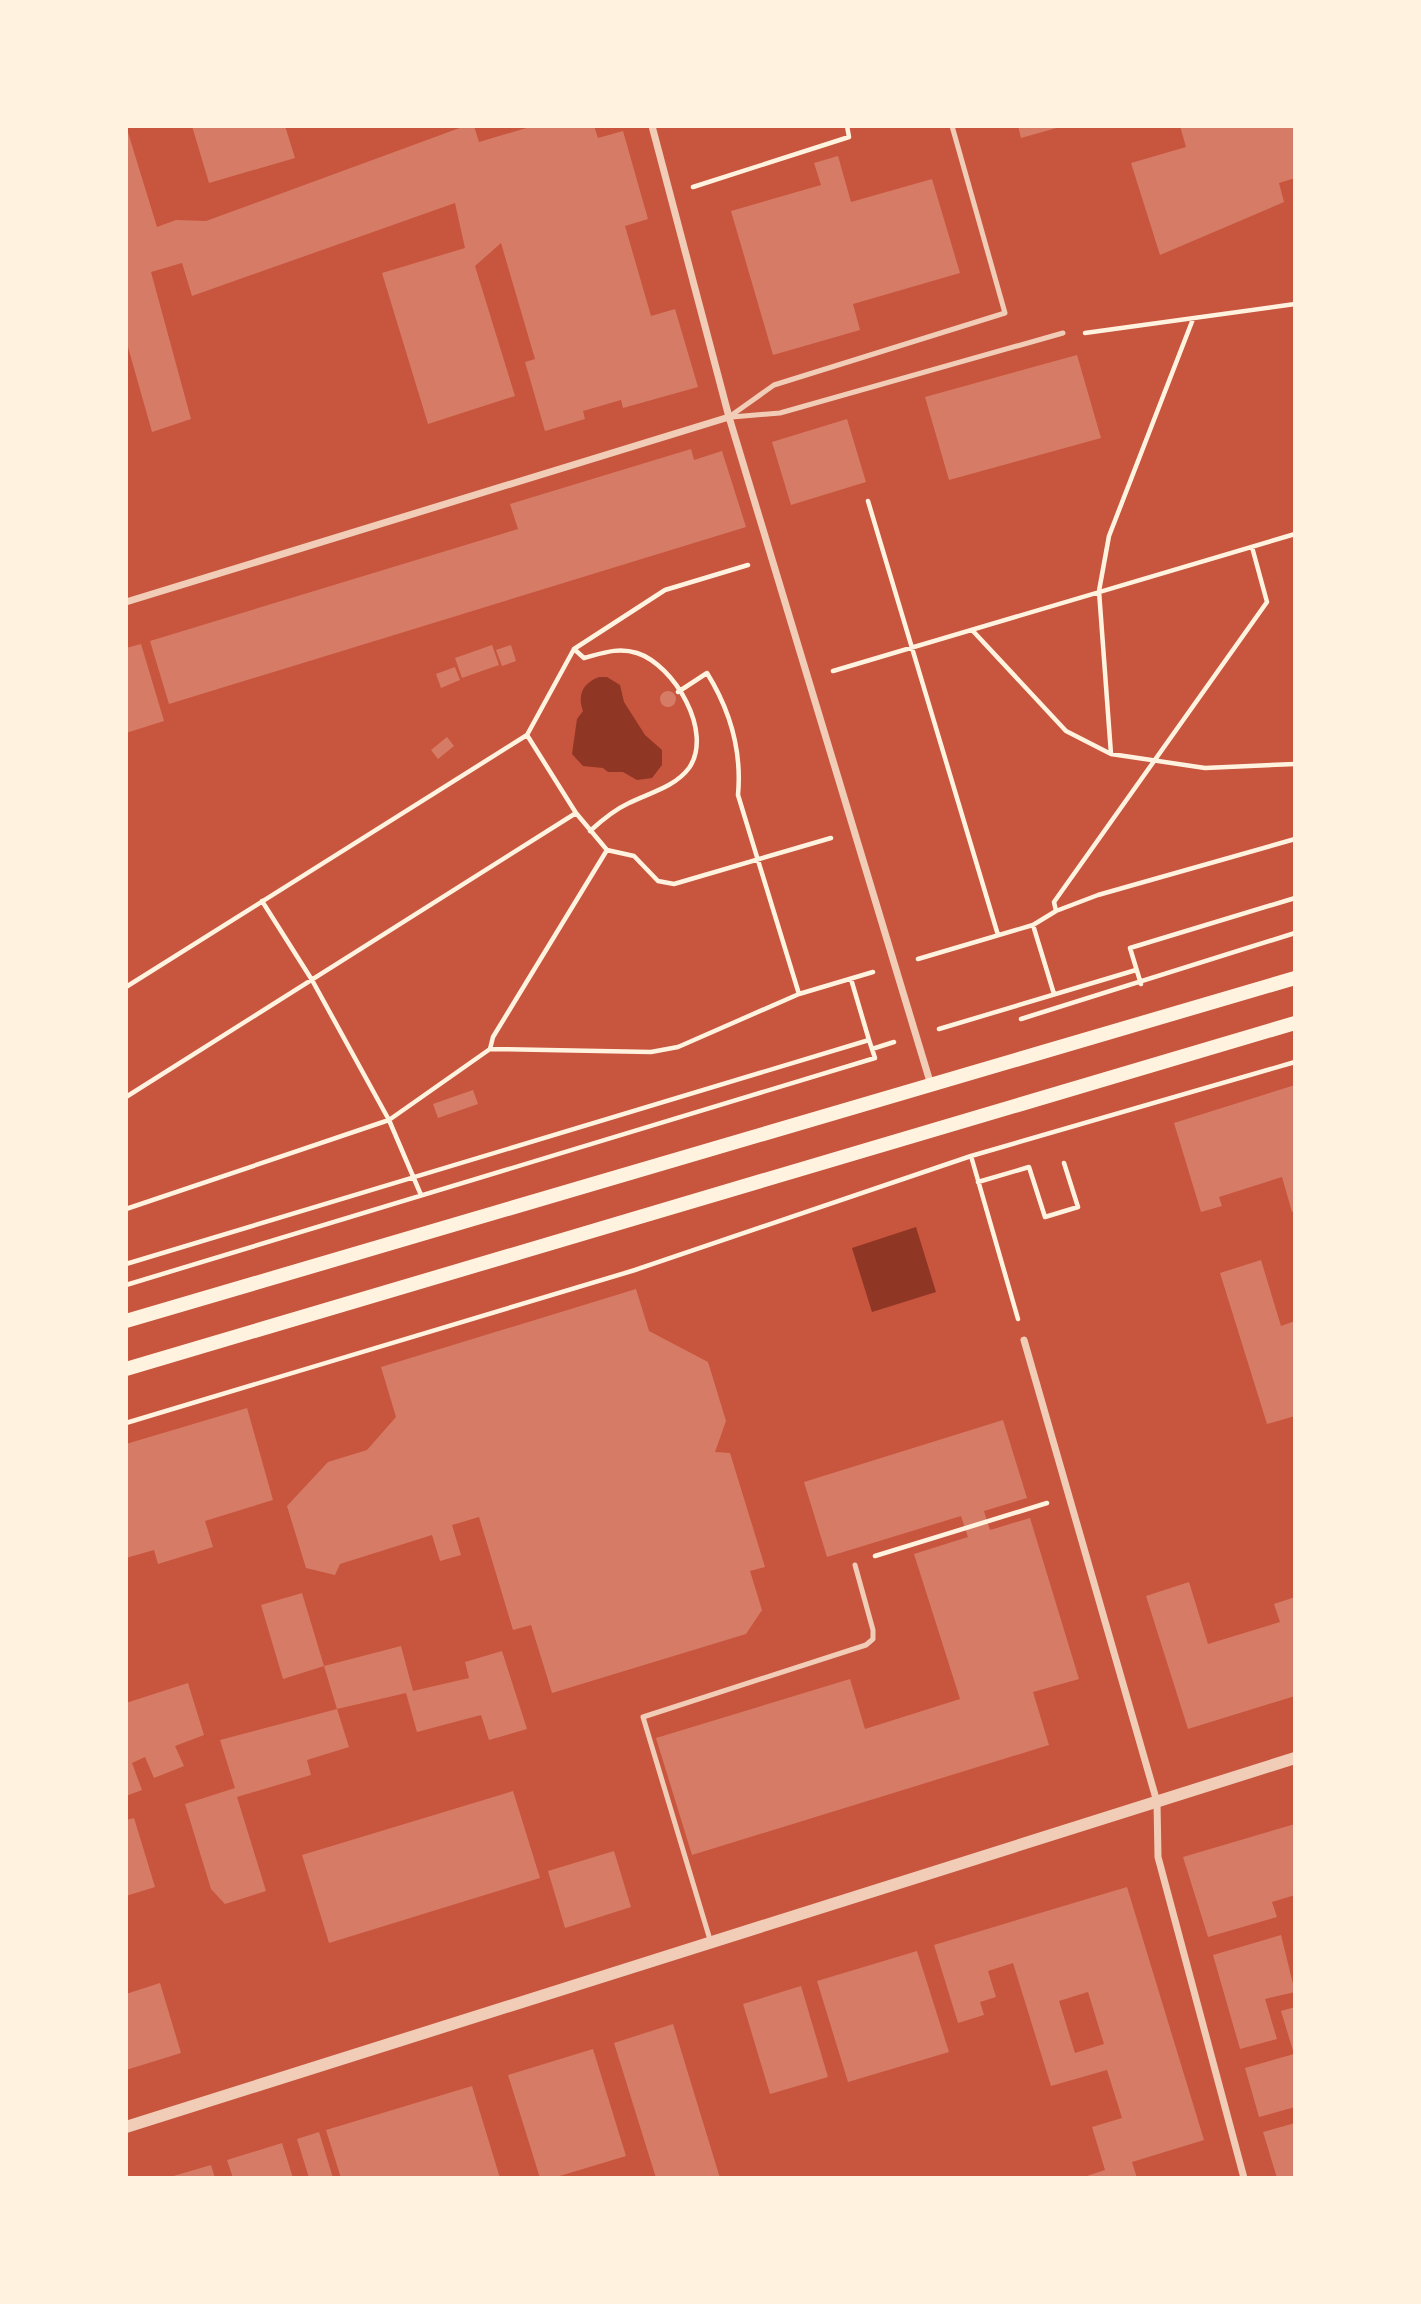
<svg xmlns="http://www.w3.org/2000/svg" width="1421" height="2304" font-family="Commissioner,sans-serif">
<rect width="100%" height="100%" fill="#c8553d"/>
<path fill="#8f3625" d="M 599,677 L 607,677 L 620,685 L 624,702 L 645,735 L 662,750 L 662,765 L 652,778 L 637,780 L 623,772 L 608,772 L 603,768 L 583,766 L 572,754 L 577,719 L 583,711 C 577,695 583,683 599,677 Z
M 916,1227 L 936,1292 L 872,1312 L 852,1248 Z"/>
<path fill="#d67c66" fill-rule="evenodd" d="M 126,126 L 157,227 L 176,220 L 206,221 L 465,126 L 474,126 L 479,142 L 533,126 L 594,126 L 598,138 L 623,131 L 648,219 L 625,226 L 651,316 L 675,309 L 698,387 L 623,408 L 621,400 L 583,411 L 585,419 L 545,431 L 525,362 L 535,359 L 501,243 L 475,266 L 515,396 L 428,424 L 382,273 L 465,248 L 455,203 L 192,296 L 182,263 L 151,272 L 191,419 L 152,432 L 126,340 Z
M 192,126 L 285,126 L 295,158 L 209,183 Z
M 1018,126 L 1060,126 L 1060,127 L 1021,138 Z
M 1180,126 L 1295,126 L 1295,178 L 1279,183 L 1284,202 L 1160,255 L 1131,163 L 1186,147 Z
M 838,156 L 851,202 L 932,179 L 960,273 L 853,304 L 860,330 L 773,355 L 731,211 L 821,185 L 814,163 Z
M 1077,355 L 1101,438 L 949,480 L 925,397 Z
M 847,419 L 866,482 L 791,505 L 772,442 Z
M 691,449 L 694,460 L 722,451 L 746,527 L 169,704 L 150,641 L 518,529 L 510,504 Z
M 141,644 L 164,721 L 126,733 L 126,648 Z
M 492,645 L 499,665 L 462,678 L 455,658 Z
M 511,645 L 516,661 L 502,666 L 496,650 Z
M 455,667 L 460,680 L 441,688 L 436,674 Z
M660 699a8 8 0 1 1 16 0a8 8 0 1 1-16 0Z
M 447,737 L 454,746 L 438,759 L 431,750 Z
M 1295,1085 L 1295,1211 L 1292,1212 L 1282,1177 L 1219,1197 L 1222,1206 L 1201,1212 L 1174,1123 Z
M 473,1090 L 478,1104 L 438,1118 L 433,1104 Z
M 1261,1260 L 1281,1326 L 1295,1321 L 1295,1416 L 1267,1424 L 1220,1273 Z
M 636,1289 L 649,1331 L 708,1362 L 726,1421 L 715,1452 L 730,1453 L 765,1567 L 750,1571 L 762,1610 L 746,1634 L 552,1693 L 531,1625 L 513,1630 L 479,1517 L 452,1525 L 461,1555 L 440,1561 L 432,1535 L 340,1564 L 335,1575 L 306,1568 L 287,1506 L 328,1462 L 367,1450 L 396,1417 L 381,1367 Z
M 247,1408 L 273,1500 L 205,1521 L 213,1547 L 158,1564 L 154,1550 L 126,1558 L 126,1444 Z
M 1003,1420 L 1027,1498 L 984,1511 L 987,1521 L 990,1530 L 1030,1518 L 1079,1679 L 1033,1692 L 1049,1745 L 692,1855 L 656,1738 L 850,1679 L 865,1729 L 960,1699 L 914,1554 L 968,1537 L 961,1516 L 827,1557 L 804,1482 Z
M 1189,1582 L 1208,1644 L 1280,1622 L 1274,1604 L 1295,1597 L 1295,1696 L 1188,1729 L 1146,1596 Z
M 302,1593 L 324,1666 L 401,1646 L 413,1691 L 469,1678 L 465,1662 L 502,1651 L 527,1729 L 489,1740 L 481,1715 L 417,1732 L 406,1693 L 337,1709 L 349,1747 L 307,1760 L 311,1775 L 237,1797 L 266,1891 L 225,1904 L 211,1889 L 185,1804 L 235,1788 L 220,1740 L 337,1709 L 324,1666 L 283,1679 L 261,1605 Z
M 188,1683 L 204,1735 L 175,1746 L 184,1766 L 154,1778 L 145,1757 L 132,1763 L 142,1790 L 126,1796 L 126,1703 Z
M 513,1791 L 540,1878 L 329,1943 L 302,1855 Z
M 134,1818 L 155,1887 L 126,1896 L 126,1820 Z
M 1295,1824 L 1295,1895 L 1272,1902 L 1277,1917 L 1208,1937 L 1183,1857 Z
M 614,1851 L 631,1907 L 565,1928 L 548,1871 Z
M 1127,1887 L 1204,2140 L 1132,2162 L 1137,2178 L 1081,2178 L 1105,2170 L 1092,2127 L 1122,2118 L 1107,2070 L 1051,2086 L 1013,1963 L 988,1971 L 996,1997 L 980,2002 L 984,2015 L 958,2023 L 934,1945 ZM 1088,1992 L 1104,2044 L 1075,2053 L 1059,2001 Z
M 1281,1935 L 1295,1992 L 1265,1999 L 1277,2039 L 1240,2049 L 1213,1955 Z
M 917,1951 L 949,2052 L 848,2082 L 817,1981 Z
M 160,1983 L 181,2053 L 126,2070 L 126,1994 Z
M 801,1986 L 828,2077 L 770,2094 L 743,2004 Z
M 1295,2007 L 1295,2107 L 1259,2117 L 1245,2068 L 1294,2054 L 1281,2011 Z
M 673,2024 L 720,2178 L 656,2178 L 614,2043 Z
M 593,2049 L 626,2156 L 553,2178 L 540,2178 L 508,2075 Z
M 472,2086 L 500,2178 L 341,2178 L 326,2130 Z
M 1295,2123 L 1295,2178 L 1277,2178 L 1263,2132 Z
M 319,2132 L 333,2178 L 309,2178 L 297,2139 Z
M 282,2143 L 293,2178 L 233,2178 L 227,2160 Z
M 211,2165 L 215,2178 L 170,2178 L 170,2177 Z"/>
<g fill="none" stroke-linecap="round" stroke-linejoin="round">
<path stroke="#fff3e0" stroke-width="4.5" d="M 693,187 L 849,137 L 847,126
M 1085,333 L 1295,304
M 868,501 L 998,935
M 972,630 L 1066,731 L 1111,754 L 1205,768 L 1295,764
M 574,649 L 584,658 C 603,653 618,647 637,653 C 674,665 714,732 689,768 C 675,787 649,793 629,803 C 614,810 602,820 590,831
M 833,671 L 1295,534
M 678,692 L 707,673 C 730,710 742,751 738,795 L 799,994
M 527,735 L 574,649 L 665,590 L 748,565
M 1111,754 L 1099,591 L 1109,536 L 1193,319
M 262,901 L 312,980 L 389,1120 L 421,1195
M 1056,911 L 1054,902 L 1267,602 L 1252,547
M 1033,925 L 1054,994
M 918,959 L 1033,925 L 1056,911 L 1098,895 L 1295,839
M 851,979 L 869,1040
M 1141,984 L 1130,948 L 1295,898
M 126,987 L 527,735 L 576,813 L 607,850 L 634,856 L 658,881 L 674,884 L 831,838
M 1021,1019 L 1295,933
M 939,1029 L 1136,970
M 490,1049 L 651,1052 L 678,1047 L 799,994 L 873,972
M 872,1049 L 894,1042
M 126,1097 L 576,813
M 971,1156 L 1018,1319
M 978,1182 L 1029,1167 L 1045,1217 L 1078,1207 L 1064,1163
M 126,1209 L 389,1120 L 490,1049 L 493,1037 L 607,850
M 126,1264 L 869,1040 L 875,1058 L 126,1285
M 126,1423 L 635,1270 L 971,1156 L 1295,1062
M 875,1556 L 1047,1503"/>
<path stroke="#f1ccb7" stroke-width="5" d="M 729,417 L 774,385 L 1005,313 L 952,126
M 732,417 L 780,413 L 1063,333
M 711,1943 L 643,1717 L 866,1645 L 873,1639 L 873,1630 L 855,1565"/>
<path stroke="#f1ccb7" stroke-width="7" d="M 652,126 L 729,417 L 931,1085
M 126,602 L 729,417
M 1024,1340 L 1157,1802 L 1158,1857 L 1244,2178"/>
<path stroke="#f1ccb7" stroke-width="12" d="M 126,2127 L 1295,1758"/>
<path stroke="#fff3e0" stroke-width="14" d="M 126,1321 L 1295,978
M 126,1369 L 1295,1023"/>
</g>
<rect width="1421" height="2304" fill="none" stroke="#fff3e0" stroke-width="256"/>
</svg>
